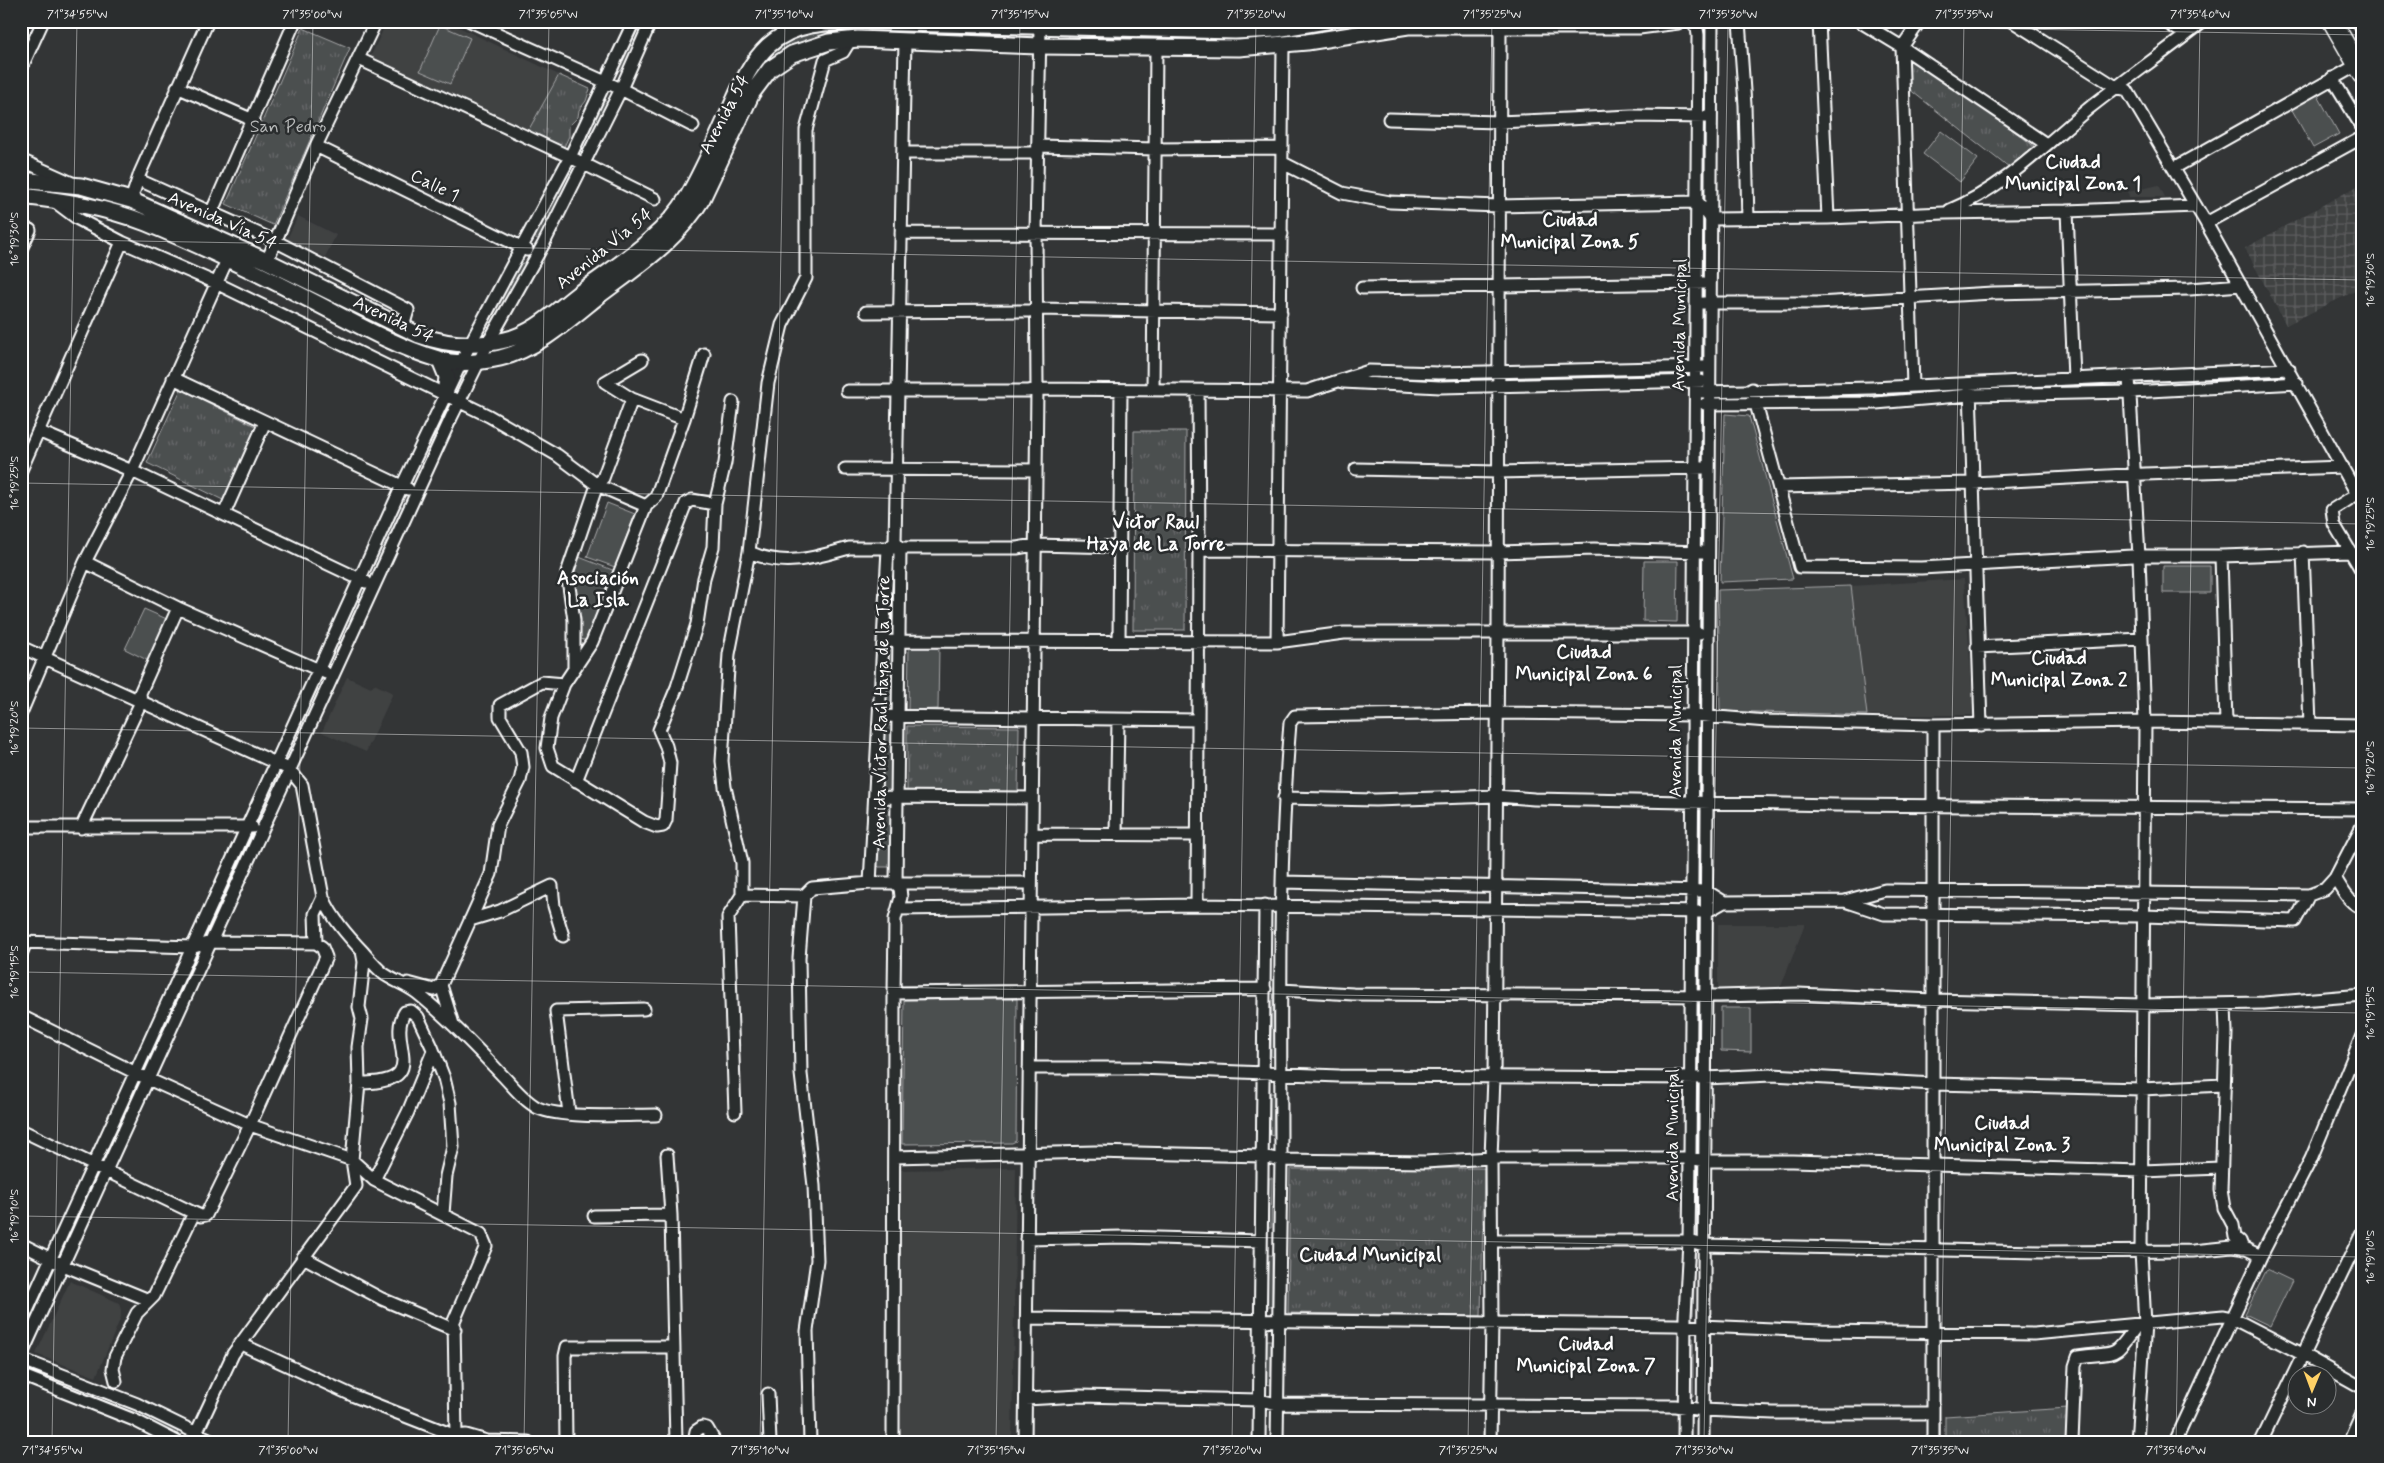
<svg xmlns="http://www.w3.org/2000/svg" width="2384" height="1463" font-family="Mynerve,sans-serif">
<defs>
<pattern id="industrial-grid" width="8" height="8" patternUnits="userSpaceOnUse" patternTransform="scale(1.25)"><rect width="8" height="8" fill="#404243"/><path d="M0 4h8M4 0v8" fill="none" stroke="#5d5e5f"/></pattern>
<pattern id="park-tufts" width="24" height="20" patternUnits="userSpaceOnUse" patternTransform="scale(1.25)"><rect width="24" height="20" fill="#4c4f50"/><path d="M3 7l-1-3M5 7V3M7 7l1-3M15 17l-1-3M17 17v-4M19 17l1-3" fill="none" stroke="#67696a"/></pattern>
</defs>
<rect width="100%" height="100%" fill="#333536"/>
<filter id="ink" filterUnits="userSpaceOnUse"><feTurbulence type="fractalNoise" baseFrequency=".02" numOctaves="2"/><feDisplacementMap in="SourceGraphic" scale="10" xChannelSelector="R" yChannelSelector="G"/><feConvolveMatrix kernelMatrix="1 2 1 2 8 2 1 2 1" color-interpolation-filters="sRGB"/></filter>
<g filter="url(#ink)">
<path fill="#404243" d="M 387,21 L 446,21 L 559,75 L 528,131 L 370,58 Z
M 2159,185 L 2165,197 L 2129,197 L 2128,192 Z
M 298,216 L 336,235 L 325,257 L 287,239 Z
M 1964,579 L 1974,715 L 1867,715 L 1851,586 Z
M 347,677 L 371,688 L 374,684 L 393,693 L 366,752 L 322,732 Z
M 1718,924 L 1805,924 L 1780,989 L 1718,988 Z
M 1016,1168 L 1012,1442 L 900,1442 L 901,1170 Z
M 70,1281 L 119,1303 L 121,1310 L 121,1317 L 96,1377 L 36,1354 Z"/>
<path fill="url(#industrial-grid)" d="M 2363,183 L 2363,287 L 2286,325 L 2245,248 Z"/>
<path fill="#4c4f50" stroke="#a6a7a8" d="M 1357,21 L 1404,21 L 1272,41 L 1068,41 L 1069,34 L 1303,31 Z
M 640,23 L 645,25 L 623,72 L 618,69 Z
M 440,25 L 470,38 L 450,84 L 420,71 Z
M 831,27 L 1011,32 L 1011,40 L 848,34 L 820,37 L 791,45 L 763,66 L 749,85 L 698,194 L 682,218 L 657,245 L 544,331 L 532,339 L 511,349 L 510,346 L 543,329 L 655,243 L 680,217 L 697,193 L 748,84 C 766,51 793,31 831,27 Z
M 1703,46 L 1708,46 L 1706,107 L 1703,105 Z
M 2317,94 L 2339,134 L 2313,148 L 2291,108 Z
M 604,100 L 608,103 L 586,149 L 581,146 Z
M 1707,129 L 1706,191 L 1704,191 L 1702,188 L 1703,131 Z
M 1941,131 L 1978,159 L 1960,182 L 1923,154 Z
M 568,173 L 573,175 L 540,240 L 534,237 Z
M 21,186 L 77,191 L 124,204 L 218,243 L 423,344 L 422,348 L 213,249 L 21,191 Z
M 1706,230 L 1705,275 L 1703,275 L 1702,233 Z
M 520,262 L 526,265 L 494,323 L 488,321 Z
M 1702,318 L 1705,318 L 1704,358 L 1701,355 Z
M 1681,371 L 1683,373 L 1681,377 L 1511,381 L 1511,377 Z
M 2273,375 L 2275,376 L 2271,379 L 2144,387 L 2142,384 L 2145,382 Z
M 1368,376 L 1426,377 L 1426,383 L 1367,379 Z
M 1484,376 L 1484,381 L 1429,383 L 1429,377 Z
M 2115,382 L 2118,387 L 2089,389 L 2089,383 Z
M 2085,383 L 2084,389 L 1981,389 L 1981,387 Z
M 1922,390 L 1922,395 L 1881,398 L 1770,397 L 1807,394 L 1856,394 Z
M 445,407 L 449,409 L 420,473 L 415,471 Z
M 1725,414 L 1749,416 L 1793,579 L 1720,582 Z
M 1704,418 L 1704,457 L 1702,457 L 1701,420 Z
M 1702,480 L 1704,480 L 1703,541 L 1700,540 L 1700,482 Z
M 607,503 L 635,514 L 615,567 L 587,557 Z
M 400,506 L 404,508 L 377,565 L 373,563 Z
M 579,557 L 615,571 L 587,641 L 578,638 L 572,575 Z
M 1644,561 L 1678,561 L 1677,622 L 1643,621 Z
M 893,563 L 894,634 L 891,635 L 889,633 Z
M 1703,564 L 1704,622 L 1700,623 L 1699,621 L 1699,565 Z
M 2163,566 L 2210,566 L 2210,593 L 2163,593 Z
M 1851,586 L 1867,715 L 1720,711 L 1718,590 Z
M 358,597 L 362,599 L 334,660 L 330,658 Z
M 144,609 L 169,620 L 149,661 L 125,649 Z
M 890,646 L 894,647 L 892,708 L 885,706 L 888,648 Z
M 939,646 L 938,709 L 908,710 L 909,647 Z
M 1700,647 L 1704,648 L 1703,703 L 1702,705 L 1699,703 Z
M 315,691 L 319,693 L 292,751 L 288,749 Z
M 885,725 L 893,726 L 893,791 L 881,791 Z
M 1700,729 L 1703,730 L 1701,790 L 1698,789 L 1698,731 Z
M 274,781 L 278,782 L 266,807 L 262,805 Z
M 880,807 L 892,808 L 890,867 L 879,867 L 876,864 Z
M 1698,818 L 1701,819 L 1702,872 L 1698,874 Z
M 244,845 L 249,847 L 212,928 L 208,926 Z
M 1700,926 L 1701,983 L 1697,986 L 1697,927 Z
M 192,963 L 196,965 L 151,1062 L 147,1060 Z
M 1017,999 L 1016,1141 L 1012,1143 L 902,1144 L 904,1000 Z
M 1272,1000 L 1274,1000 L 1274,1057 L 1271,1056 Z
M 1721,1008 L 1751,1008 L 1751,1052 L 1721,1051 Z
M 1696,1010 L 1700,1011 L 1700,1063 L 1698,1065 L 1696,1064 Z
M 133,1092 L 137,1094 L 109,1156 L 105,1154 Z
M 1270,1093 L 1274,1093 L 1273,1136 L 1270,1135 Z
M 1698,1095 L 1700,1144 L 1697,1145 L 1695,1096 Z
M 1695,1174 L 1700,1176 L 1698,1227 L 1694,1226 Z
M 1269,1178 L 1272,1178 L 1271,1228 L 1268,1228 Z
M 91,1184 L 95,1186 L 67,1247 L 63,1245 Z
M 1693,1254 L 1695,1254 L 1693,1315 L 1690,1314 Z
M 1268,1255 L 1272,1255 L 1272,1307 L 1267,1307 Z
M 2267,1269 L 2292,1281 L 2270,1326 L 2245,1314 Z
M 49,1276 L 52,1278 L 23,1341 L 21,1334 Z
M 1690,1338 L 1693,1338 L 1693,1396 L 1690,1395 Z
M 1267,1340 L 1271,1340 L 1271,1385 L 1266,1384 Z
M 30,1368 L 140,1410 L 179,1429 L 176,1436 L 28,1373 Z"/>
<path fill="url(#park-tufts)" stroke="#a6a7a8" d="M 303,28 L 350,48 L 273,225 L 226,204 Z
M 1912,60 L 1991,113 L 2035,147 L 2009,168 L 1909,89 L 1907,64 Z
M 559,75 L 590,89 L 586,101 L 579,110 L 578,117 L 569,126 L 569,136 L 564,147 L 528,131 Z
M 181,389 L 259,428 L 225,501 L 147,463 Z
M 1134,431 L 1186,431 L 1185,630 L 1133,630 Z
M 907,726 L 1019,727 L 1018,792 L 907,791 Z
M 1484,1168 L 1481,1316 L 1288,1313 L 1290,1169 Z
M 2068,1408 L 2065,1442 L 1945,1442 L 1945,1416 Z"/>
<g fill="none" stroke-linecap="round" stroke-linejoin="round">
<defs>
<path id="minor" d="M 470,21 L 621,89 L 693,126
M 1739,21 L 1745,105 L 1748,219
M 1819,21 L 1828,218
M 1859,21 L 1902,47 L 2046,144
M 2012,21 L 2116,87 L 2127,90 L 2206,223 L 2357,494 L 2332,510 L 2334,524 L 2363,573
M 2164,21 L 2186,35
M 2358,21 L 2363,30
M 359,59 L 570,157 L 655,199
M 21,69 L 43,21
M 2332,78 L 2363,129
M 177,87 L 253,120
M 1389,119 L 1499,122 L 1632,116 L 1706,117
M 316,146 L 527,250
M 1039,146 L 1155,149 L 1282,148
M 903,153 L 1038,153
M 21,160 L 70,182
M 1283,163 L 1342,193 L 1390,202 L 1499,206 L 1698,202 L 1711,219 L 1828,218 L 1944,213 L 2067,211 L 2196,206
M 2174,168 L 2357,65
M 139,180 L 275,241 L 408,310 L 403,327
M 131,200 L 140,173 L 208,21
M 54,201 L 78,219 L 122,242 L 216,283 L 489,416 L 557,455 L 597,485 L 646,506
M 1950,210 C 2003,188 2045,145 2088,109 C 2126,79 2166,51 2204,21
M 212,211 L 295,21
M 2067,211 L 2074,378
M 2206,223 L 2363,137
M 21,229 L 30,230 L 21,249
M 901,233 L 1282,234
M 267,261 L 316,146 L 376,21
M 1362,288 L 1704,283
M 1703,303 L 1817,303 L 1993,293 L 2190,289 L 2241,285
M 866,312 L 1029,311 L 1037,309 L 1281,313
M 704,354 L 684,419 L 656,497 L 646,506 L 592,642 L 564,684 L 551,718 L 547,748 L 553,766 L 644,822 L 657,827 L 663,826 L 666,820 L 670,763 L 666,746 L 659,730 L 677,687 L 697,624 L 704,578 L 713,547 L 715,504 L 725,463 L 733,402
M 642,360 L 605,382 L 632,399 L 684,419
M 2129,377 L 2139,557 L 2145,722 L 2141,1251 L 2145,1324 L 2137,1442
M 173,378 L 408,489
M 1343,382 L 1440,387 L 1701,381
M 1913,386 L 1902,47 L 1920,21
M 1970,388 L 1981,726
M 1752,389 L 1800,567 L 1921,568 L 2133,556 L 2221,556 L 2351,552
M 1153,390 L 1156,48
M 847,391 L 1028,391 L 1037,389 L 1307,391 L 1369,371 L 1439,373 L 1704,367
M 1703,392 L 1871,388 L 2289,369
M 1705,404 L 1876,403 L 1970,395 L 2131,392 L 2297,383
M 38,431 L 132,471 L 366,582
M 845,469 L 1035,470
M 1356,469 L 1498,472 L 1703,468
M 21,470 L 122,242
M 1779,487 L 1973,483 L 2145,474 L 2343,467
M 224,514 L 265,422
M 896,543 L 900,549 L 896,884
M 888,549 L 895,542 L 905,41
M 1199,550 L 1498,552 L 1594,549 L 1702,552
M 749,552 C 785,568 813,558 849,548 L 1017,548 L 1034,545 L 1120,547
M 2303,552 L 2310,724
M 2221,556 L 2226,723
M 85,562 L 178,608 L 326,673
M 883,641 L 1277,642 L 1344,633 L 1699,633
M 1119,641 L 1121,390
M 1277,642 L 1283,45
M 21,647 L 289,769 L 302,785 L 323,897 C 332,918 347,935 363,952 C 369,959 376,968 384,974 C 394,981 407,985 417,993 C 447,1017 475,1046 502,1075 C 513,1086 524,1101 538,1108 C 563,1119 627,1115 656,1115
M 1977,647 L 2142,639
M 574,669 L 574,620 L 567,573 L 597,485 L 603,478 L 632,399
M 21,713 L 85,562 L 132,471 L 227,260
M 879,716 L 1197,720
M 576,781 L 686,503 L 692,500 L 715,504
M 875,797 L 1032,798
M 1284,798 L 1375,800 L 1497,796 L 1534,799 L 1836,805 L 2363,809
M 21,827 L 252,827
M 81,828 L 141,702 L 140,693 L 178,608
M 1031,834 L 1196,835
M 1116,834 L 1118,720
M 2335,878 C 2343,890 2349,904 2363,908
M 1282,882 L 1706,891 L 1724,902
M 870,883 L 888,549
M 742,895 L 804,896 L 812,888 L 870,883 L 1030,883
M 804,896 L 799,958 L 801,1074 L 814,1186 L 817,1260 L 807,1331 L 810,1442
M 1845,901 L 1884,914 L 2144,916 L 2295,921 L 2309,895
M 1197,905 L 1199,550 L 1198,391
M 898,909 L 1197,905 L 1706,912 L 1724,902 L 1845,901 L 1885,890 L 2309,895 L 2325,889 L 2335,878 L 2363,824
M 470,920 L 500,911 L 552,886 L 554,906 L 563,936
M 21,942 L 194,947 L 211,942 L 316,943 L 322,947 L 326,957 L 250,1125 L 206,1215 L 201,1216 L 194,1213 L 21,1130
M 316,943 L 315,914 L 323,897
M 21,954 L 26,942
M 408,983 L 434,990 L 441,985 L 491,874 L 498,825 L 520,781 L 523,767 L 521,752 L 500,717 L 500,705 L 542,682 L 564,684
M 441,985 L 453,1024
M 1281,990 L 1353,994 L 1719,996 L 1798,994 L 1933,1000 L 2142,1005 L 2264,1003 L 2363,995
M 894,993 L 1265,989
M 2225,1004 L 2226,1033 L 2221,1190 L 2224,1208 L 2233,1225 L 2235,1237 L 2240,1241 L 2243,1249
M 21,1016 L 148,1079 L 250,1125 L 352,1160 L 374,1180 L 481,1234 L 486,1246 L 454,1321 L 456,1436
M 1029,1068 L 1139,1068 L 1339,1076 L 1705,1078 L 1772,1075 L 1934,1084 L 2142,1089 L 2223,1085
M 359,1083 C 435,1083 385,1042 405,1012 L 411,1011 L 418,1017 L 432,1047 L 444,1078 L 450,1103 L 453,1147 L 446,1176 L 443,1214
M 735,1112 L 728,917 L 742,895 L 742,863 L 725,787 L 722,761 L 729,654 L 749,552 L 768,383 L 782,325 L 806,278 L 806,130 L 825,60 L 843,52 L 851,39
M 569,1113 L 556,1011 L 644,1009
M 667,1155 L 671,1215 L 676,1442
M 894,1157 L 1095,1152 L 1262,1156 L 1281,1160 L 1425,1162 L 1491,1158 L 1690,1158 L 1705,1161 L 1792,1161 L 2142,1171 L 2221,1168
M 374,1180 L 408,1112 L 433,1051
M 594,1216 L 671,1215
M 1027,1239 L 1123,1237 L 1261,1241
M 1492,1241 L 1689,1241 L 1704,1245 L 2044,1252 L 2193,1251 L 2232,1247 L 2246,1249 L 2261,1256
M 21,1244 L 63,1265 L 149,1300
M 303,1257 L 382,1299 L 455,1330
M 1027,1318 L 1675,1325 L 1822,1331 L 2034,1334 L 2223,1316 L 2232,1318 L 2302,1354 L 2363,1388
M 21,1324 L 402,486 L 470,344 L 570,157 L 634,21
M 241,1344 L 354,1396 L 456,1436 L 466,1435 L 487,1441 L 528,1442
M 21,1356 L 451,418 L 488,343 L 543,245 L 621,89 L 651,21
M 21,1359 L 137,1404 L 215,1442
M 21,1375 L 134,1420 L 177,1442
M 116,1381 L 113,1369 L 115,1357 L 137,1313 L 154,1296 L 194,1213
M 768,1394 L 770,1442
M 1026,1399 L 1080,1396 L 1259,1400 L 1277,1404 L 1675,1406 L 1703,1410 L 1773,1413 L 1933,1413
M 192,1442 L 233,1354 L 356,1186 L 352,1160 L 359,1083 L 358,1047 L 362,1019 L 359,1007 L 364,962 L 362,951
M 566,1442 L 565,1356 L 567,1347 L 673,1347
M 694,1442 L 696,1431 L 702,1427 L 707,1428 L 715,1442
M 893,1442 L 894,993 L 895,919 L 901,897 L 900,888 L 896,884
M 1025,1442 L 1037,389 L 1036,232 L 1040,28
M 1259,1442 L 1265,905
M 1277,1442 C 1278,1347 1280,1252 1281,1158 C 1281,1013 1278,868 1290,723 L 1295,716 L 1496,713 L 1693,715 L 1767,721 L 1933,725 L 2145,722 L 2363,725
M 1490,1442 L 1492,1323 L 1491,1158 L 1494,1077 L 1498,632 L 1500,27
M 1684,1442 L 1685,1316 L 1689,1241 L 1690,1158 L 1698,35 L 1697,29 L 1691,21
M 1703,1442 L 1712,21
M 1933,1442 L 1933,725
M 2072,1442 L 2075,1366 L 2078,1357 C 2117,1351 2112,1361 2137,1325
M 2175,1442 L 2261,1256 L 2311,1159 L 2363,1033
M 2261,1442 L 2363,1230
M 2349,1442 L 2363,1411"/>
<path id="major" d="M 21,180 L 81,186 L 131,200 L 267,261 L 419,335 C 447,345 477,347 505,340 C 533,334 556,311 578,294 C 616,266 664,237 688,196 C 703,170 715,142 728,114 C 739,90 748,65 768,46 C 794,22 827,22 860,22 L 1235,31 L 1276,29 L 1326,21
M 21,196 C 65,201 105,207 146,223 C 202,246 258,273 312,301 C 353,322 394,346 438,359 C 456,365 482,362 500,358 C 538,349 571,318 601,294 C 638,266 678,240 702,199 L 752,93 L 770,69 L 792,54 L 829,42 L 858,39 L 1039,46 L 1239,48 L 1307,42 L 1408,26 L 1639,26 L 1678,21
M 440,360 L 447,377 L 445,395"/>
<path id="highway" d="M 2332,21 L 2363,75"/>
</defs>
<use href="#minor" stroke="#fff" stroke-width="15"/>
<use href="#major" stroke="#fff" stroke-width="19"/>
<use href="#highway" stroke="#fff" stroke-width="21"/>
<use href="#minor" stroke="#2a2d2e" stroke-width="11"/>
<use href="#major" stroke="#2a2d2e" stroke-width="15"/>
<use href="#highway" stroke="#2a2d2e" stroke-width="18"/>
</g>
</g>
<path fill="none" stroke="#fff" stroke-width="1" stroke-opacity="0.45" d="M 1552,21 L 2363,35M 21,239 L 2363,280M 21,483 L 2363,524M 21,728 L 2363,768M 21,972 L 2363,1013M 21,1216 L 2363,1257M 52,1442 L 77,21M 288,1442 L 313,21M 524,1442 L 549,21M 760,1442 L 785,21M 996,1442 L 1020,21M 1232,1442 L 1256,21M 1468,1442 L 1492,21M 1704,1442 L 1728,21M 1940,1442 L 1964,21M 2176,1442 L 2200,21"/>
<g text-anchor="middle" stroke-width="5" stroke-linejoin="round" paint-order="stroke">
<g font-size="18" fill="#fff" stroke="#2a2d2e">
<text transform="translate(724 114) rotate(-62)" y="6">Avenida 54</text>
<text transform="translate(435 185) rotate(26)" y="6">Calle 1</text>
<text transform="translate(223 220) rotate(24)" y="6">Avenida Vía 54</text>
<text transform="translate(604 248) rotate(-39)" y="6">Avenida Vía 54</text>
<text transform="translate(394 319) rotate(25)" y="6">Avenida 54</text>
<text transform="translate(1679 325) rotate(-89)" y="6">Avenida Municipal</text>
<text transform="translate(881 712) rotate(-89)" y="6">Avenida Víctor Raúl Haya de la Torre</text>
<text transform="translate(1675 731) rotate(-90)" y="6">Avenida Municipal</text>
<text transform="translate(1672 1135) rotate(-90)" y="6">Avenida Municipal</text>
</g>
<g font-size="18" fill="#b7b9b9" stroke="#2a2d2e">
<text x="288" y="132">San Pedro</text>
</g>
<g font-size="19" font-weight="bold" fill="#fff" stroke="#2a2d2e">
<text x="2073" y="168">Ciudad<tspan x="2073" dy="22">Municipal Zona 1</tspan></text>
<text x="1570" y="226">Ciudad<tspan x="1570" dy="22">Municipal Zona 5</tspan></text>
<text x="1156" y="528">Victor Raul<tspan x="1156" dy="22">Haya de La Torre</tspan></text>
<text x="598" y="584">Asociación<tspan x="598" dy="22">La Isla</tspan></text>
<text x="1584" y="658">Ciudad<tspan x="1584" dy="22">Municipal Zona 6</tspan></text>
<text x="2059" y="664">Ciudad<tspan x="2059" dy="22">Municipal Zona 2</tspan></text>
<text x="2002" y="1129">Ciudad<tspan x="2002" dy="22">Municipal Zona 3</tspan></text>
<text x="1586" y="1350">Ciudad<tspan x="1586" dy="22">Municipal Zona 7</tspan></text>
</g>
<g font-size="20" font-weight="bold" fill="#fff" stroke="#2a2d2e">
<text x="1370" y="1261">Ciudad Municipal</text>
</g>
</g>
<rect width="2384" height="1463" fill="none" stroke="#2a2d2e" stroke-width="55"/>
<g transform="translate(2312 1390) rotate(181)"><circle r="24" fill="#2a2d2e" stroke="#7f8182"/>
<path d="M0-4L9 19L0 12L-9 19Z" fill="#ffd166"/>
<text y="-8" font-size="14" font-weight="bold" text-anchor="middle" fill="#ffffff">N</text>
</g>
<rect x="28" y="28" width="2328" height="1408" fill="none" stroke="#fff" stroke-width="2"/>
<g font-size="12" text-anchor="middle" fill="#fff">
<text x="77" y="18">71°34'55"W</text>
<text x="312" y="18">71°35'00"W</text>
<text x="548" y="18">71°35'05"W</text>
<text x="784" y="18">71°35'10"W</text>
<text x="1020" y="18">71°35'15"W</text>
<text x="1256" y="18">71°35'20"W</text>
<text x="1492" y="18">71°35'25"W</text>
<text x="1728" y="18">71°35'30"W</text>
<text x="1964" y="18">71°35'35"W</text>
<text x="2200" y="18">71°35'40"W</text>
<text transform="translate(14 239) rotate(-90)" y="4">16°19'30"S</text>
<text transform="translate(2370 280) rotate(-90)" y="4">16°19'30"S</text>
<text transform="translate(14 483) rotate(-90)" y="4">16°19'25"S</text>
<text transform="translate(2370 524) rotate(-90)" y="4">16°19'25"S</text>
<text transform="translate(14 728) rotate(-90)" y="4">16°19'20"S</text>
<text transform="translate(2370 768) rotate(-90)" y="4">16°19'20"S</text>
<text transform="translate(14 972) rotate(-90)" y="4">16°19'15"S</text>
<text transform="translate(2370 1013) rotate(-90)" y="4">16°19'15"S</text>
<text transform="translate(14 1216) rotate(-90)" y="4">16°19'10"S</text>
<text transform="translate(2370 1257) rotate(-90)" y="4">16°19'10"S</text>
<text x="52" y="1454">71°34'55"W</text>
<text x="288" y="1454">71°35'00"W</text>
<text x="524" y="1454">71°35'05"W</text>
<text x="760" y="1454">71°35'10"W</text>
<text x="996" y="1454">71°35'15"W</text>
<text x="1232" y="1454">71°35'20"W</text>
<text x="1468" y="1454">71°35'25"W</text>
<text x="1704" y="1454">71°35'30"W</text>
<text x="1940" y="1454">71°35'35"W</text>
<text x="2176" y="1454">71°35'40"W</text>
</g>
</svg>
